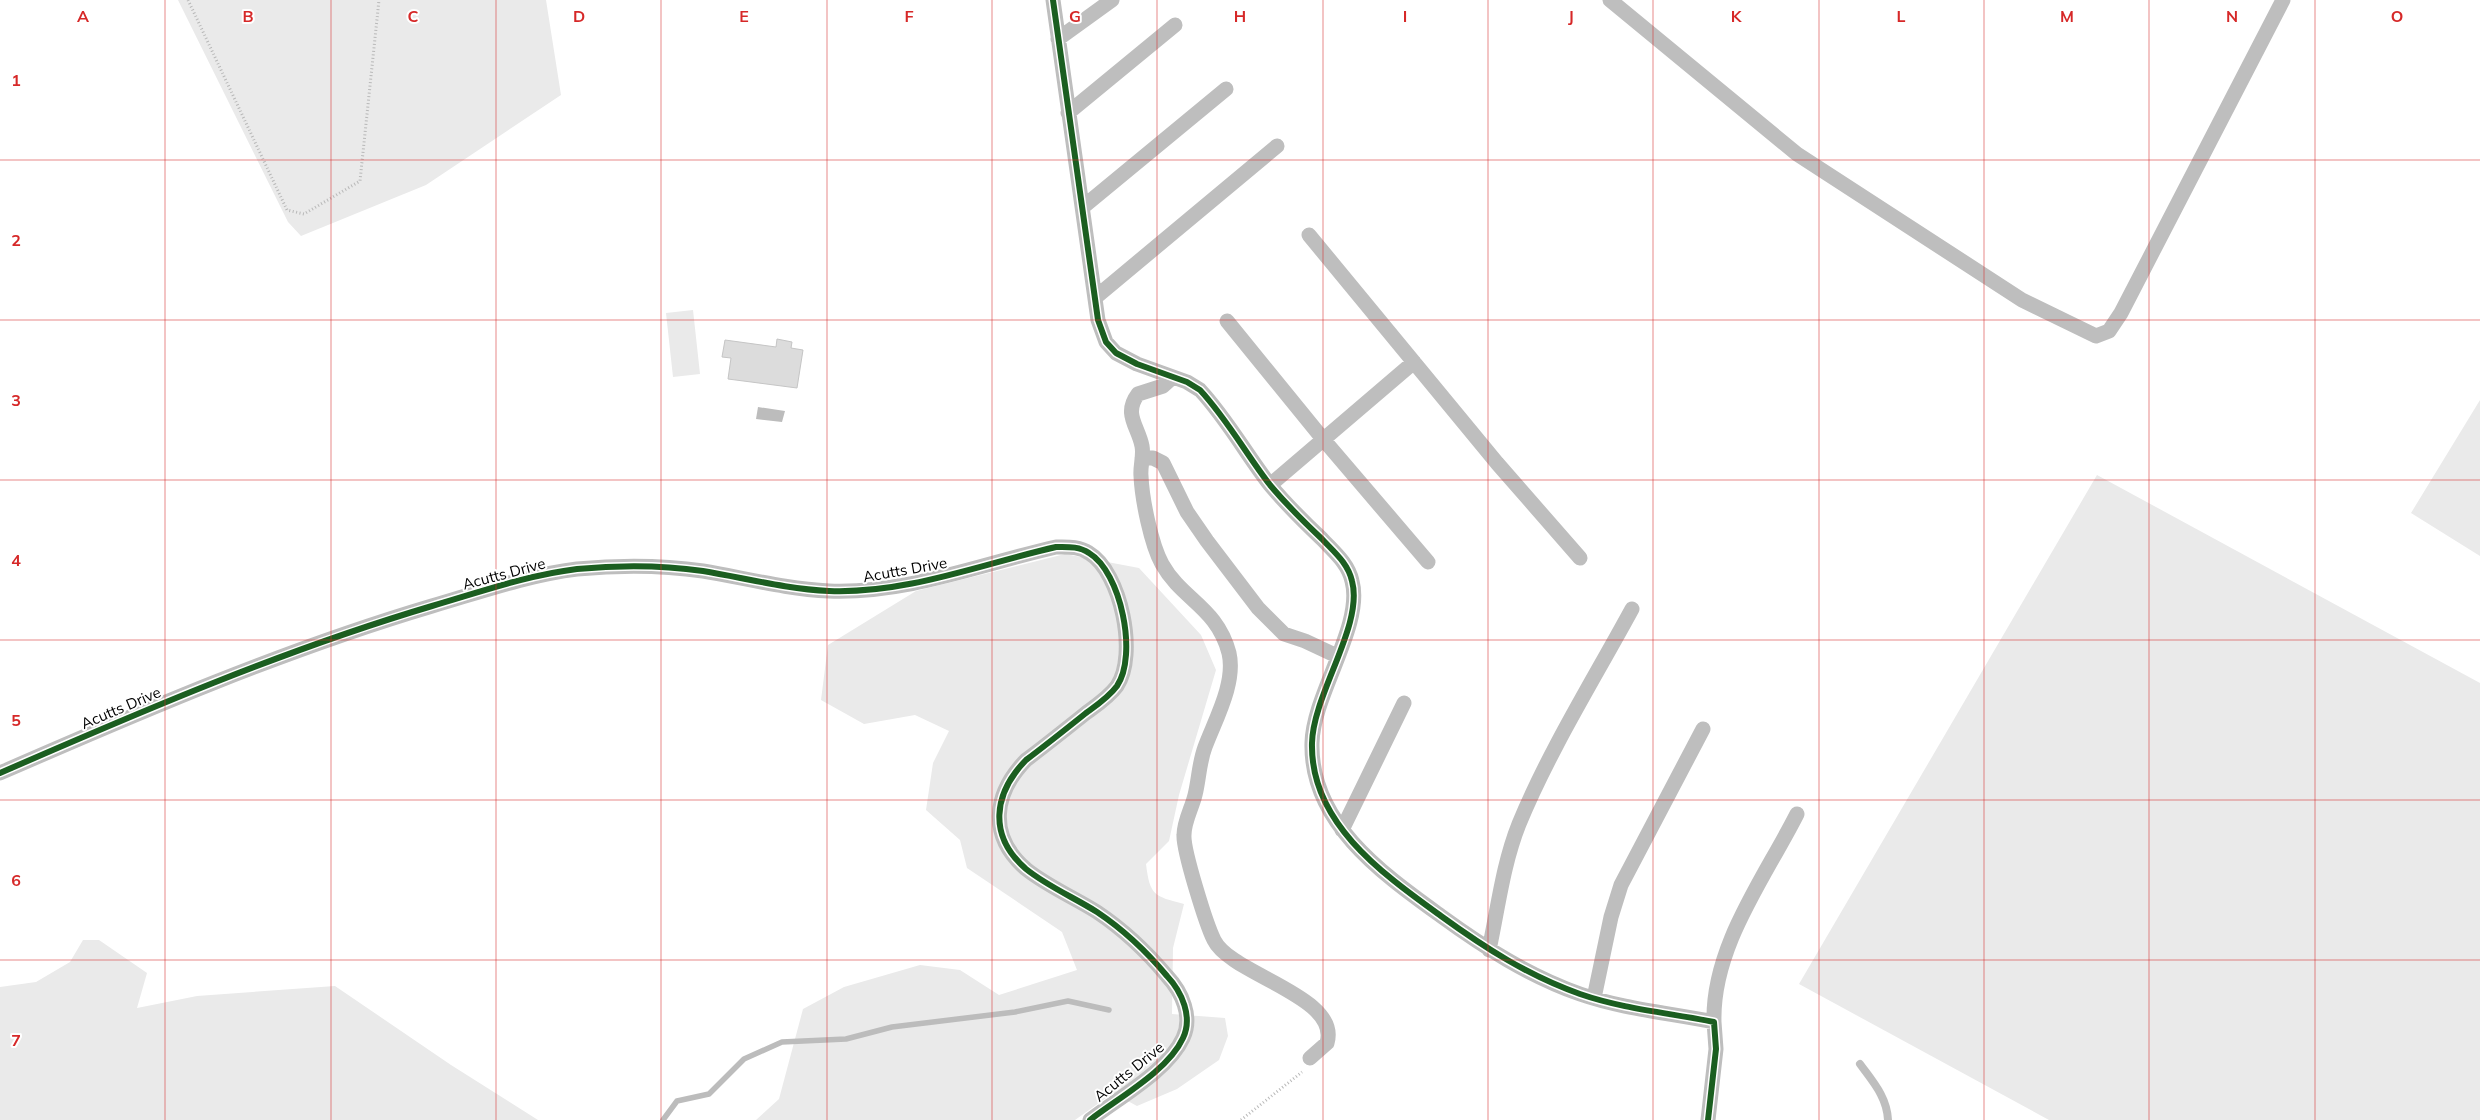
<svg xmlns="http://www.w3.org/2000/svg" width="2480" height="1120" font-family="Mulish,sans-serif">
<rect width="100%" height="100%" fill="#fff"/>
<path fill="#eaeaea" d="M 178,0 L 546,0 L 561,95 L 426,185 L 301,236 L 288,222 Z
M 693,310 L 700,374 L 673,377 L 666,313 Z
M 2480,400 L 2480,556 L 2411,513 Z
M 2097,475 L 2480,683 L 2480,1120 L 2049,1120 L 1799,984 Z
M 1065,554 L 1139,568 L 1201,635 L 1216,670 L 1179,795 L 1169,841 L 1146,864 C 1150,896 1154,896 1184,904 L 1173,948 L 1172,1014 L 1225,1018 L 1228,1036 L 1219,1060 L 1177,1089 L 1137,1106 L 1113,1093 L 1075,1120 L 756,1120 L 779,1099 L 803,1009 L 844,987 L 920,965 L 960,970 L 999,995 L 1077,970 L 1062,932 L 967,868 L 960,840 L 926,810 L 933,763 L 949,731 L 915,715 L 864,724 L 821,700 L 828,645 L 916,591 Z
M 83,940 L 99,940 L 147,973 L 137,1008 L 197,996 L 335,986 L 451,1065 L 538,1120 L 0,1120 L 0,987 L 36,982 L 70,962 Z"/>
<path fill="#bcbcbc" d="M 758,407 L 785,411 L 782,422 L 756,419 Z"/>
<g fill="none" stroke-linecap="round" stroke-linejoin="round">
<path stroke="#bcbcbc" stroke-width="5.5" d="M 663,1120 L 677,1101 L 709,1094 L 744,1059 L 782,1042 L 846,1039 L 892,1027 L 1015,1012 L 1068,1001 L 1109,1010"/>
</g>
<path fill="#dcdcdc" stroke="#c5c5c5" d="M 777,339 L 792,342 L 791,348 L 803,350 L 797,388 L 728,379 L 731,358 L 722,357 L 725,340 L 776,347 Z"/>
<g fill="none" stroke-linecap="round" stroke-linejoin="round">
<path stroke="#b8b8b8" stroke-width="3" stroke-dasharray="1 2.5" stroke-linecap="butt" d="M 188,0 L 287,210 L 304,214 L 360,181 L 379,0
M 1241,1120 L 1302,1072"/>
<path stroke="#bebebe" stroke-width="8" d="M 1860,1064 C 1873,1082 1887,1097 1888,1120"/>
<path stroke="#bebebe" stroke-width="15" d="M 1053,0 L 1098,320 L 1106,342 L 1116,353 L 1137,364 L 1187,382 L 1200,390 C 1227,419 1246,454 1270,485 C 1286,504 1304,522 1322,539 C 1334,552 1348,563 1352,581 C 1364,625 1313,694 1312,743 C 1310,823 1383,874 1441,916 C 1485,948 1529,976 1580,994 C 1623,1009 1670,1013 1714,1022 L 1716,1049 L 1708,1120
M 1610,0 L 1797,154 L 2022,300 L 2096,336 L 2109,331 L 2121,313 L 2283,0
M 1058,39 L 1112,0
M 1068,113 L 1175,25
M 1083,207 L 1226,89
M 1309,235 L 1497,463 L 1580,558
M 1096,297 L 1277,146
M 1227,321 L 1323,439 L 1428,562
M 1173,377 L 1163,386 L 1138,394 C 1123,414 1138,426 1142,446 C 1144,456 1140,466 1141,476 C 1142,499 1151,544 1162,564 C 1182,600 1217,607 1229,653 C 1236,683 1215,720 1205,747 C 1199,763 1199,779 1195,795 C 1192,808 1184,821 1184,835 C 1183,850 1206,924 1214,940 C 1231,975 1341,996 1327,1043 L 1310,1058
M 1142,458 L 1153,458 L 1163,463 L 1187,512 L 1207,541 L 1258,608 L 1284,634 L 1305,641 L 1337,656
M 1270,485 L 1414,362
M 0,773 C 142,711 284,650 432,606 C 480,592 528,575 577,569 C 618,565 662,565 703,571 C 745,578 786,589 829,591 C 907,594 981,564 1056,547 C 1067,547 1079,546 1089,553 C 1121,572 1138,655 1117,686 C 1109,697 1097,705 1086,713 C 1066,729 1046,745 1026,760 C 993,794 988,836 1026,869 C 1047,886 1075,898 1097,912 C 1124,930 1147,952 1167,976 C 1182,992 1193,1017 1183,1038 C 1168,1071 1118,1098 1090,1120
M 1342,830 L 1404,703
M 1489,950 C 1498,908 1503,864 1519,824 C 1549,751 1594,679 1632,609
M 1594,998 L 1611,917 L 1621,885 L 1703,729
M 1714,1022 C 1712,947 1764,879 1797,814"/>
<defs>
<path id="cycleway" d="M 1053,0 L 1098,320 L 1106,342 L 1116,353 L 1137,364 L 1187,382 L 1200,390 C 1227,419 1246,454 1270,485 C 1286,504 1304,522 1322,539 C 1334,552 1348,563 1352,581 C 1364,625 1313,694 1312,743 C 1310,823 1383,874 1441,916 C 1485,948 1529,976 1580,994 C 1623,1009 1670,1013 1714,1022 L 1716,1049 L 1708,1120
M 0,773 C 142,711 284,650 432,606 C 480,592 528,575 577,569 C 618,565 662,565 703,571 C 745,578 786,589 829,591 C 907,594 981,564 1056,547 C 1067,547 1079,546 1089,553 C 1121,572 1138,655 1117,686 C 1109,697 1097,705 1086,713 C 1066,729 1046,745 1026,760 C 993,794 988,836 1026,869 C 1047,886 1075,898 1097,912 C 1124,930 1147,952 1167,976 C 1182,992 1193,1017 1183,1038 C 1168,1071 1118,1098 1090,1120"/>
</defs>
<use href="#cycleway" stroke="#fff" stroke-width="9"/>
<use href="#cycleway" stroke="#1b5e20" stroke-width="6"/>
</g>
<path fill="none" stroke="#d62828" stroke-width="1" stroke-opacity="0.55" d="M 165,0 L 165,1120M 331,0 L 331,1120M 496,0 L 496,1120M 661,0 L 661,1120M 827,0 L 827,1120M 992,0 L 992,1120M 1157,0 L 1157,1120M 1323,0 L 1323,1120M 1488,0 L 1488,1120M 1653,0 L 1653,1120M 1819,0 L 1819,1120M 1984,0 L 1984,1120M 2149,0 L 2149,1120M 2315,0 L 2315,1120M 0,160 L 2480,160M 0,320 L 2480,320M 0,480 L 2480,480M 0,640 L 2480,640M 0,800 L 2480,800M 0,960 L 2480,960"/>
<g text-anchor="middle" stroke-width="4" stroke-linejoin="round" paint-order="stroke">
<g font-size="15" fill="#000" stroke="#fff">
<text transform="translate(905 570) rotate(-10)" y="5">Acutts Drive</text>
<text transform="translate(504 574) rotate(-15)" y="5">Acutts Drive</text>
<text transform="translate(121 708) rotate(-23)" y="5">Acutts Drive</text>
<text transform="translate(1129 1072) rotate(-39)" y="5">Acutts Drive</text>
</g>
</g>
<g font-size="16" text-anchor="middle" font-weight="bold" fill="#d62828" stroke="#fff" stroke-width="4" stroke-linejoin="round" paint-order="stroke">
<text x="83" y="22">A</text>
<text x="248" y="22">B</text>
<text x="413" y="22">C</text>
<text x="579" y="22">D</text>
<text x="744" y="22">E</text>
<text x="909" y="22">F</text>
<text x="1075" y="22">G</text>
<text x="1240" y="22">H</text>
<text x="1405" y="22">I</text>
<text x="1571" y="22">J</text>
<text x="1736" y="22">K</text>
<text x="1901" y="22">L</text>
<text x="2067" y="22">M</text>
<text x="2232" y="22">N</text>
<text x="2397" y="22">O</text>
<text x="16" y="86">1</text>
<text x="16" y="246">2</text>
<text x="16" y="406">3</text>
<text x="16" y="566">4</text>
<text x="16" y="726">5</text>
<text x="16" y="886">6</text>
<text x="16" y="1046">7</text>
</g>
</svg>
